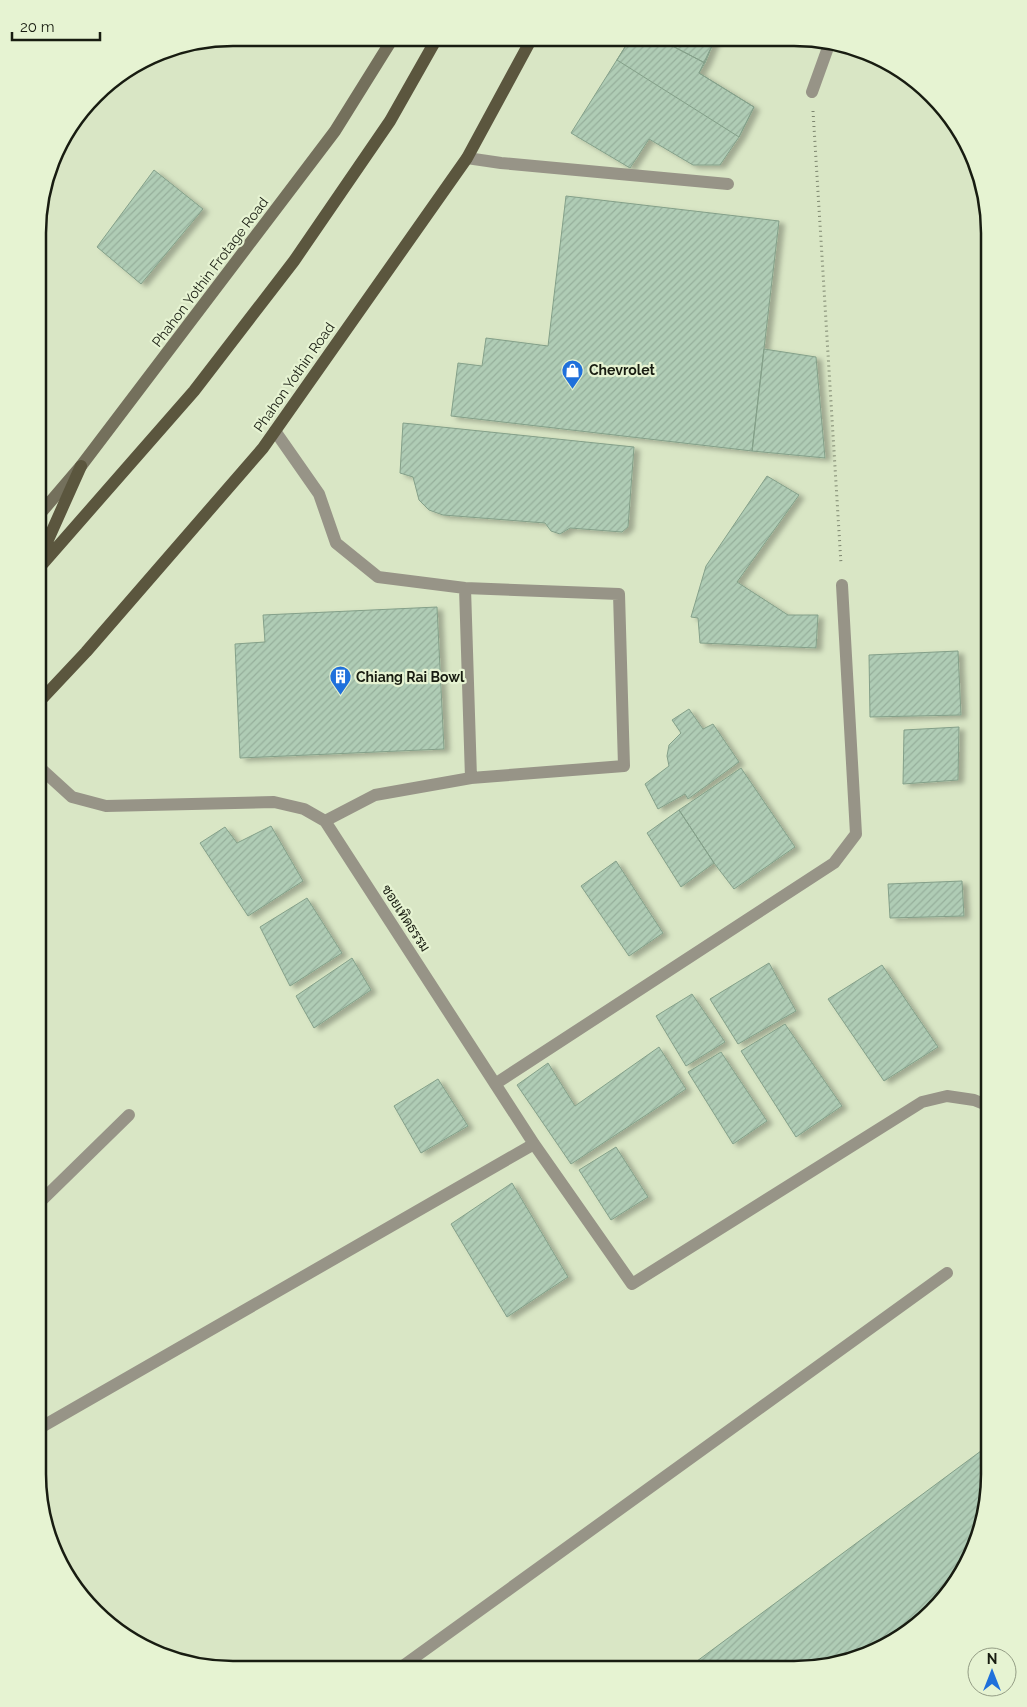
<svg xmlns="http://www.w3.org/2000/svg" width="1027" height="1707" font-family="Raleway,Sarabun,sans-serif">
<defs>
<pattern id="building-hatch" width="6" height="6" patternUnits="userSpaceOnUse" patternTransform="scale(1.25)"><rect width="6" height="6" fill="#afccb5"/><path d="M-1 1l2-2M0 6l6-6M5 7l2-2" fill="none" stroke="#96af9b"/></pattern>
<filter id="shadow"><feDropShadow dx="5.5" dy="3" stdDeviation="2.5" flood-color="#0004"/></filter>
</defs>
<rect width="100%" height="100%" fill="#d9e6c5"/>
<path fill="url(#building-hatch)" stroke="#84a089" filter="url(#shadow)" d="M 630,39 L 715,39 L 699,73 L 754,107 L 739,137 L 720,165 L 693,165 L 649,139 L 630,168 L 571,133 Z
M 630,39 L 659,39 L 705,63 L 699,73 L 754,107 L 739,137 L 617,60 Z
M 659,39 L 715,39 L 705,63 Z
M 154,170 L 203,209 L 141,284 L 97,247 Z
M 566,196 L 779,221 L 752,451 L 451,416 L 458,363 L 482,366 L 486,338 L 548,346 Z
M 764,349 L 816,357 L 825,458 L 752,451 Z
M 403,423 L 634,447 L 628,527 L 622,532 L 570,528 L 560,534 L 551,531 L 545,523 L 443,515 L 429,510 L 419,500 L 413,477 L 400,473 Z
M 767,476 L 799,495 L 737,582 L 788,615 L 818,615 L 816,648 L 700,643 L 698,618 L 691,617 L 706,566 Z
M 437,607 L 444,749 L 240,758 L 235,644 L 265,642 L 263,615 Z
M 958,651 L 961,715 L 870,717 L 869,655 Z
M 689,709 L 703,729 L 713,724 L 739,762 L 688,799 L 685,794 L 658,809 L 645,784 L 669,766 L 667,756 L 669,745 L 681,733 L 672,720 Z
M 959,727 L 958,780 L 903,784 L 904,730 Z
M 741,768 L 795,847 L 734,889 L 714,863 L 679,810 Z
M 679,810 L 714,863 L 681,887 L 647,833 Z
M 271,826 L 303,881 L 248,916 L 200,843 L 225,827 L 237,843 Z
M 616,861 L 663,933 L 629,956 L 581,886 Z
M 962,881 L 964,916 L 890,918 L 888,884 Z
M 307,898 L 342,953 L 290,986 L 260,927 Z
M 352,958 L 371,990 L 314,1028 L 296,996 Z
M 769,963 L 796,1011 L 738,1044 L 710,999 Z
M 882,965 L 938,1047 L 884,1081 L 828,999 Z
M 692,994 L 725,1042 L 686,1066 L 656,1016 Z
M 785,1024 L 842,1106 L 796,1137 L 741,1051 Z
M 659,1047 L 686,1089 L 571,1164 L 517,1085 L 548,1063 L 575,1106 Z
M 721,1052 L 767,1121 L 733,1144 L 688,1072 Z
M 438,1079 L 468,1126 L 421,1153 L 394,1106 Z
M 616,1147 L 648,1197 L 611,1220 L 579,1170 Z
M 512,1183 L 568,1277 L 507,1317 L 451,1224 Z
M 989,1445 L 989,1487 L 979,1537 L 949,1593 L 913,1629 L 868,1655 L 794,1669 L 691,1669 L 689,1667 Z"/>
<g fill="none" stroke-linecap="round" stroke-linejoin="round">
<path stroke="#7d866f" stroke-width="3" stroke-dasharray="1 4" stroke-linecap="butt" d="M 813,111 L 841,564"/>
<path stroke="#979487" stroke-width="12" d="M 467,158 L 501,163 L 728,184
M 275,431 L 319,494 L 336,543 L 378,577 L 465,588 L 619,594 L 624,766 L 471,778 L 375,795 L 325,821
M 465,588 L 471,778
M 400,1668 L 947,1273"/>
<path stroke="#979487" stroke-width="12" d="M 812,92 L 830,42
M 38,766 L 72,797 L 106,806 L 274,802 L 304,809 L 325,821 L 534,1144 L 632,1284 L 922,1102 L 947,1096 L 974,1100 L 989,1106
M 495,1084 L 834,863 L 856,834 L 842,585
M 38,1204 L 129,1115
M 38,1429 L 534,1144"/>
<path stroke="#74705c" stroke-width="12" d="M 39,515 L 81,466 L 335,131 L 393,38"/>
<path stroke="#5b563e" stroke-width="12" d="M 39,560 L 81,466
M 39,568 L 194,391 L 294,261 L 390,121 L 437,38
M 39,702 L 86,652 L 263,448 L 467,158 L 532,38"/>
</g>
<defs>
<symbol id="shop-pin" viewBox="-11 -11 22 30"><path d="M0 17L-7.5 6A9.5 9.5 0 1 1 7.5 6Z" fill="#1f70db" stroke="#e6f3d2"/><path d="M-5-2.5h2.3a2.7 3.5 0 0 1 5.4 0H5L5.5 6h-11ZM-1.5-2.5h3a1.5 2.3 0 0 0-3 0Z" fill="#fff"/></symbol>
<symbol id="building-pin" viewBox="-11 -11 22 30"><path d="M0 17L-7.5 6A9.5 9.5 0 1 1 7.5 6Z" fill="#1f70db" stroke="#e6f3d2"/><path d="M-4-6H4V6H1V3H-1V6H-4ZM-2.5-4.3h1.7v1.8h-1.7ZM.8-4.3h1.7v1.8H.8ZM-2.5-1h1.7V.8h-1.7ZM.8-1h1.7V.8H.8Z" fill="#fff"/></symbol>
</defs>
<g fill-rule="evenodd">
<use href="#shop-pin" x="560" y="358" width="25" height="34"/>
<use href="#building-pin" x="328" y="664" width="25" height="34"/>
</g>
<g text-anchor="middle" stroke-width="4.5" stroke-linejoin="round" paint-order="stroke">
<g font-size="14" fill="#181c11" stroke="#e6f3d2">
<text transform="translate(210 272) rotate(-53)" y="5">Phahon Yothin Frotage Road</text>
<text transform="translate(294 377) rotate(-55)" y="5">Phahon Yothin Road</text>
<text transform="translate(406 918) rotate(57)" y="5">ซอยเทิดธรรม</text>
</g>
<g font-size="14" font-weight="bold" fill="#181c11" stroke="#e6f3d2" text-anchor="start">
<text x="589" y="375">Chevrolet</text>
<text x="356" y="682">Chiang Rai Bowl</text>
</g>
</g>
<path d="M0 0H1027V1707H0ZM233 46H794A187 187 0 0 1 981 233V1474A187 187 0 0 1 794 1661H233A187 187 0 0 1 46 1474V233A187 187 0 0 1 233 46Z" fill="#e6f3d2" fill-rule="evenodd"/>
<path fill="none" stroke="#181c11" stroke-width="2.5" d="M233 46H794A187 187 0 0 1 981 233V1474A187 187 0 0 1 794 1661H233A187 187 0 0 1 46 1474V233A187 187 0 0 1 233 46Z"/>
<g transform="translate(992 1672)"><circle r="24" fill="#e6f3d2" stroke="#949d85"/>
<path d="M0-4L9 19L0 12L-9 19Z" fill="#1f70db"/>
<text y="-8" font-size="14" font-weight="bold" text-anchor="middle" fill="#181c11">N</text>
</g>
<path d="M12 32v8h88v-8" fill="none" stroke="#181c11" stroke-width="2.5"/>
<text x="20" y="32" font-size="15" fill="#181c11" stroke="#e6f3d2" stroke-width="4" paint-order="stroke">20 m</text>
</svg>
